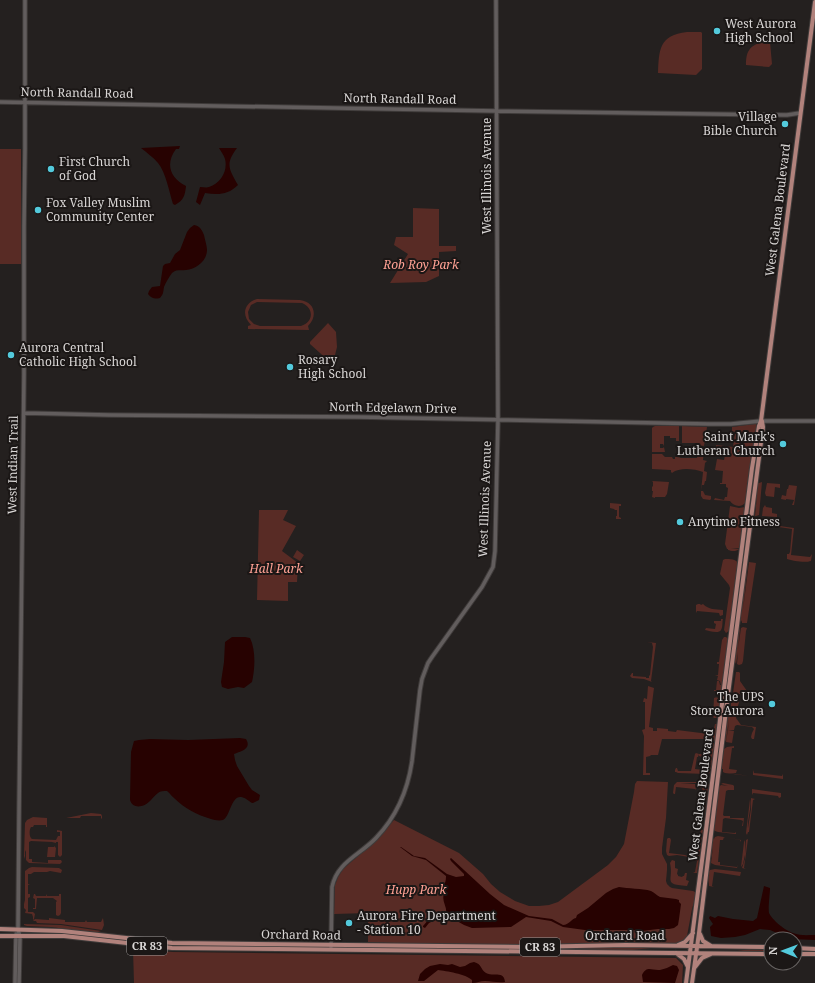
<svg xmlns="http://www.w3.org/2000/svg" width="815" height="983" font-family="'Noto Serif',serif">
<rect width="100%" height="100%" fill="#24201f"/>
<path fill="#582b25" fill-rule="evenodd" d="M 687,32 L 701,32 L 702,33 L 702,69 L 696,75 L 658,73 C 659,50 659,35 687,32 Z
M 762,42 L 770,42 L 772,64 L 769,67 L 746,65 C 746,52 749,46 762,42 Z
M 0,149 L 21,149 L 21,264 L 0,264 Z
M 413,208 L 439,209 L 439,246 L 456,246 L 456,251 L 439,252 L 439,276 L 426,282 L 390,283 L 408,254 L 394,245 L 396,237 L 413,237 Z
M 257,299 L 300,300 C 315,302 318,316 308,326 L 309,330 L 248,329 L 248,326 L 251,325 C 241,315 244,303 257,299 ZM 257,302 L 302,303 C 314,308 314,322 301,326 L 260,326 L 254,324 L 249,319 L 248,312 L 251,305 Z
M 328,323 L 336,332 L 337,347 L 335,355 L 330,362 L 310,344 L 310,342 Z
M 754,424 L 756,424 L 757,427 L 752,453 L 745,503 C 741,508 733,506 730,501 L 714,500 L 715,498 L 724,500 L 725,497 L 727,497 L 728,488 L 726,487 L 726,484 L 720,484 L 720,483 L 722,483 L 723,471 L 715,470 L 717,459 L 724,460 L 725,455 L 725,452 L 722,451 L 720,448 L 716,447 L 716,445 L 733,447 L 735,432 L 732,431 L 732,427 Z
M 655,426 L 679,426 L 679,441 L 676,441 L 676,438 L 670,438 L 670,436 L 664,436 L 664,446 L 663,444 L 660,444 L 660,448 L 663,448 L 664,447 L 665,452 L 652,452 L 652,428 L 653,427 Z
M 682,426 L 707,427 L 704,446 L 698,445 L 697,443 L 682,443 Z
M 698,448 L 704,448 L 703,460 L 707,461 L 705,463 L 704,471 L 707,472 L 706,481 L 705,481 L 704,485 L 702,485 L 701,491 L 703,491 L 705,495 L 711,496 L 711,499 L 710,500 L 703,499 L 701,496 L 701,491 L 703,472 C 694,469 680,467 672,473 L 671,472 L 671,470 L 652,469 L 652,454 L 662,454 L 665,457 L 672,457 L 673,459 L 675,459 L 675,457 C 678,457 679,457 681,458 L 697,458 Z
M 752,477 L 754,480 L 748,529 L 747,529 L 748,513 Z
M 652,481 L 669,482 L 667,494 L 665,497 L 655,497 L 655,498 L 652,497 L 653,491 L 652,491 L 652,487 L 653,486 L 653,482 Z
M 762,482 L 759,515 L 756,516 L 755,516 L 757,495 L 754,515 L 753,513 L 757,484 L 758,483 L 759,483 Z
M 767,483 L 780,484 L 780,488 L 775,487 L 774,497 L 766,496 L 765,493 Z
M 789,485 L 797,486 L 794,505 L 792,505 L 794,500 L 786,499 L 786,500 L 781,499 L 782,495 L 786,496 L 787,489 L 788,489 Z
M 610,503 L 621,504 L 621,506 L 619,506 L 619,517 L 621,518 L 621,519 L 610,519 L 616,519 L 616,516 L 617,516 L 617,510 L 615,510 L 614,509 L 610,508 Z
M 765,505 L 766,507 L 772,508 L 772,513 L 777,514 L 777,517 L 762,516 L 763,508 Z
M 730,506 L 739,508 L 745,507 L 740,547 L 740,548 L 731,549 L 739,549 C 736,552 731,551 728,550 L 728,549 L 727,549 L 725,544 Z
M 259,510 L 288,510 L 283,520 L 296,526 L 282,551 L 298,563 L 297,582 L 288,582 L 288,601 L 257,600 Z
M 755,520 L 758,521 L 758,523 L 794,528 L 791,555 L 810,557 L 812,554 L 811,561 C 805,563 793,561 787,559 L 787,554 L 789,554 L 790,552 L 792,529 L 758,524 L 758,527 L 754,527 Z
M 297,550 L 304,555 L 300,561 L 293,557 Z
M 725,559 C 730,559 736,559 738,563 L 730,630 L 726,633 L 724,630 L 730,588 L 729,585 L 720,574 L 723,560 Z
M 748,562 L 743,610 L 749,562 L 756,563 L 747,623 L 742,623 L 742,620 L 741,622 L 740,620 L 747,563 Z
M 698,604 L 700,604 L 701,605 L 703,604 C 709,610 715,609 723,610 L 723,615 L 720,616 L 719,613 L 697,611 L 696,613 L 696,605 Z
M 721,619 L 723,619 C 722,622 723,627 721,630 C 719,634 709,631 705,630 L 706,628 L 715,629 L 716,624 L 714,623 L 714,621 L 721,621 Z
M 743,627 L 747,628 L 746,631 L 743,661 L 742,664 L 739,665 L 737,664 L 738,652 L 736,664 L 734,660 L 738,631 L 740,629 L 738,649 L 741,628 Z
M 724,637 L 726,637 L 729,640 L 723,686 L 720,691 L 714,691 L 714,690 L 716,690 L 717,681 L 719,681 L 720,685 L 721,685 L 720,681 L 717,680 L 718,676 L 715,676 L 718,675 L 719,664 L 717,664 L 717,662 L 719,662 L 722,640 Z
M 647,642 L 656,643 L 651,681 L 652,682 L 644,679 L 632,678 L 630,676 L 632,673 L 633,673 L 633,676 L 646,677 L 646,678 L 649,678 L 649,676 L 650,675 L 653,647 L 652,643 Z
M 736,672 L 739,672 L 740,673 L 740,681 L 747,691 L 746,695 L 733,693 Z
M 648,686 L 654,688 L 649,727 L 653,728 L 653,731 L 657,731 L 657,728 L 668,729 L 668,731 L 676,732 L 677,730 L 709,734 L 713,732 L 715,724 L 717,724 L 718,726 L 716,739 L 714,741 L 709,739 L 662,739 L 658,755 L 651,755 L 650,756 L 646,757 L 646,773 L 650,773 L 650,775 L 643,775 L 644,736 L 642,730 L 645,729 L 645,702 L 643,702 L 644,698 L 647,699 Z
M 714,697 L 716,697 L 720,699 L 717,698 L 720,700 C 721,706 720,715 716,718 L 714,718 L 713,717 L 714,698 L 717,698 Z
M 734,699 L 738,700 L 739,702 L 737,710 L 736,718 L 741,725 L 756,727 L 754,739 L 752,739 L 751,737 L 752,733 L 753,733 L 752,733 L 754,729 L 752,727 L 737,725 L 735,726 L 734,730 L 728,730 L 729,719 L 726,741 L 725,740 L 729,707 L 731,708 L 731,702 L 734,700 L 732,701 L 732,700 Z
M 728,730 L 734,731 L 732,743 L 726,742 Z
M 711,743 L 715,743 L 712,767 L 711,769 L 708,768 L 708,758 L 699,756 L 699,754 L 709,754 Z
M 734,746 L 734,748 L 732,748 L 729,769 L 737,770 L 736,773 L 729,773 L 749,776 L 725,773 L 723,772 L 723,771 L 725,772 L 723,771 L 723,769 L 721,769 L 724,749 L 727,747 Z
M 696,753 L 699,754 L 698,757 L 697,757 L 695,769 L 703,770 L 703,773 L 710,772 L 710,773 L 706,774 L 678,773 L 676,772 L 684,772 L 675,772 L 675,770 L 676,768 L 677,768 L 678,771 L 691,771 L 695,754 Z
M 753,770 L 754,773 L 782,776 L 783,774 L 783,779 L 753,775 Z
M 637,781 L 668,782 L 666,818 L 662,848 L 662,854 L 667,864 L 667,870 L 666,881 L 667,884 L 670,887 L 672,888 L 693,891 L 695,892 L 696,895 L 692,909 L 687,936 L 684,940 L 679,943 L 668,944 L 545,945 L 393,943 L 368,942 L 368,913 L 334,914 L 335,885 L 338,877 L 343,869 L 380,837 L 393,821 L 394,820 L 459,853 L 483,874 L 491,884 L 500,892 L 515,901 L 529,906 L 539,906 L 549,905 L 558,902 L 608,865 L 616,857 L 624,844 L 634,792 L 635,784 Z
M 677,782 L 704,782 L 709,785 L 708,786 L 706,783 L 680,783 L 695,784 L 695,789 L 676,787 L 675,794 L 674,794 L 673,793 L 674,785 Z
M 723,783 L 733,785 L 734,786 L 734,790 L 728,790 L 726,791 L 723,815 L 724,816 L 730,816 L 730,818 L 744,818 L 743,826 L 742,826 L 743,821 L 741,820 L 725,818 L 723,819 L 722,832 L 735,833 L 736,832 L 736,834 L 735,834 L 718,832 L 715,831 L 715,830 L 715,831 L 713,829 L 719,787 L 721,785 L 728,786 L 721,784 Z
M 696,784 L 705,784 L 708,787 L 704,820 L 703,821 L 701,820 L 700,818 L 702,817 L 703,810 L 701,809 L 703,809 L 705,792 L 703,791 L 702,788 L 697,787 L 696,789 L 695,790 Z
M 752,789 L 781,793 L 781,797 L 779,798 L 778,796 L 753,793 L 752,795 Z
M 751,798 L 755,799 L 753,800 L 749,832 L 748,832 L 747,835 L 746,833 L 750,799 C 752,808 747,820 748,828 L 751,809 Z
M 711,805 L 712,805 L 711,823 L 704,876 L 704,858 Z
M 91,813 L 101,814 L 102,816 L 102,819 L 101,818 L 101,816 L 81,816 L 80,818 L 66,818 Z
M 33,817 L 47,818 L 47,827 L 46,827 L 46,825 L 34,825 L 33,827 L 31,827 C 29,830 29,837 32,839 L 56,840 L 58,836 L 60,836 L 60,832 L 57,832 L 57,830 L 62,831 L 62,855 L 60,857 L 58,855 L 58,842 L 56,842 L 56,843 L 52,842 L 31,841 L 29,842 L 29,859 L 32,859 L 32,862 L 48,863 L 48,860 L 61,860 L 62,862 L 60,864 L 29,863 L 26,860 L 26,852 L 27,852 L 26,852 L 25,850 L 25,859 L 24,856 L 25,823 L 27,820 Z
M 701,829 L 703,830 L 697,873 L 693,873 L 695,872 L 697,861 L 694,860 L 695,857 L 697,857 L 699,843 L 697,842 L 699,842 Z
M 718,836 L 741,840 L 741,842 L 740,840 L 724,837 L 723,840 L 720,840 L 718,862 L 720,862 L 720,865 L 737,867 L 738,864 L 737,868 L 715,865 L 711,863 L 713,847 L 710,863 L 709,861 L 712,841 L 714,838 L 714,839 L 715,837 Z
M 668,838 L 670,838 L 671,840 L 669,853 L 685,855 L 689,857 L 677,855 L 669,856 L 667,855 L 666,851 L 667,839 Z
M 748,839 L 744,868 L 746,869 L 742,868 L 745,859 L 745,855 L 743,864 L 741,867 L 744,842 L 745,840 L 745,854 L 746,840 Z
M 54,846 L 56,848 L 55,857 L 47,857 L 48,847 L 54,847 Z
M 672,860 L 675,861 L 675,868 L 678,869 L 677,874 L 678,875 L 678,876 L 682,877 L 683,876 L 684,876 L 685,873 L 687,873 L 686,880 L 689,881 L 687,886 C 662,884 674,881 670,863 Z
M 32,867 L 59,868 L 62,870 L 61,873 L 50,871 L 47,872 L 34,872 L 31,874 L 28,874 L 28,884 L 30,885 L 28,885 L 28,894 L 30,894 L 30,897 L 28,898 L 28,912 L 33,912 L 35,914 L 34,919 L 33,920 L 33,917 L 32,914 L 25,913 L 26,910 L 24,908 L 24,904 L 25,900 L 25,871 L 29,868 Z
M 715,869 L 741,872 L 740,876 L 714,872 L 712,886 L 714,887 L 709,886 L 709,877 L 708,885 L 707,884 L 708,872 L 710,870 L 709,877 L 710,870 Z
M 34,894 L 35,894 L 36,896 L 46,896 L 47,894 L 47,896 L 59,896 L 59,894 L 61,894 L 61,913 L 60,915 L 58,916 L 56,915 L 56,902 L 57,901 L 53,898 L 37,898 L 36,909 L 33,909 L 33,908 L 35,908 L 35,899 L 33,898 Z
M 49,918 L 65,920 L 65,922 L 85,922 L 86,920 L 87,922 L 101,922 L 103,918 L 104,925 L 102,930 L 61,924 L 37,923 L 36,921 L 33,921 L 35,919 L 49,920 Z
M 24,924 L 61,925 L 101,931 L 96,933 L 51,927 L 27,926 L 24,925 Z
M 47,934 L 80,935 L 166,944 L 299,946 L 273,947 L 176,946 Z
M 390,947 L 541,948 L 651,947 L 651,948 L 624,951 L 365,948 Z
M 757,948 L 771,949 L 771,952 L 731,952 Z
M 133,949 L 173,952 L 676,958 L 683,965 L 682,983 L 134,983 Z"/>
<path fill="#270201" d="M 180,146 L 179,149 L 176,149 C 165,164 170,178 186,186 C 185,195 184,200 175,205 L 173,204 C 169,191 166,173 158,163 C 153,157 147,153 141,148 Z
M 219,148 L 237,148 C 225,164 229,169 238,185 C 228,195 218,195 205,193 L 200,205 L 196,202 L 200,187 C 203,187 207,188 209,187 C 221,183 228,171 225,159 C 224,155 221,152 219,148 Z
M 194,225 C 200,226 202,230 204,235 C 205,240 207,246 207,250 C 207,261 196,269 186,270 C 181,271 176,269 172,273 C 169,277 166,282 164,287 C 163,292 164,293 160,298 C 155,299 152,299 148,294 L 149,291 L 152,287 L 160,286 L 163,266 L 165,264 L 170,263 L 175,254 L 180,250 L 187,232 L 190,228 Z
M 232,637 L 245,637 L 250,638 C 256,650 255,669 252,682 L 244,688 L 238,687 L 228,689 L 222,687 L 221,682 L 224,662 L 225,642 Z
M 240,738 L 246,739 C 252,749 241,751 234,754 L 235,760 L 237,766 L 249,786 L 252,790 L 260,795 L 259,800 L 253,803 L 252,803 C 249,801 244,797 241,797 C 231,796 230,817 223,820 C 219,821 214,820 211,819 C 197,815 184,808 174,798 C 171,796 170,793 167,791 C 164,791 160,791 158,793 C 155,795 153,798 151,800 C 145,807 133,810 130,800 L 131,752 L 134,741 L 139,740 L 150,739 L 188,740 Z
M 400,847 L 401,847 L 414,856 L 425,858 L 447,874 L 456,877 L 464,876 L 464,874 L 451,861 L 450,859 L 451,858 L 490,894 L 504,905 L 529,916 L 552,919 L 563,925 C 569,925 571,919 576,918 L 577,915 L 588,908 L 606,893 L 613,889 L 619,887 C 628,889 642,888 651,891 C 655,893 656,895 660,897 L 676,899 L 679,900 L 679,902 L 681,904 L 679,919 L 678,925 L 674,928 L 669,929 L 658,929 L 642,931 L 633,930 L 585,930 L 563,927 L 551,921 L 526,917 L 511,927 L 472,928 L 464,925 L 457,921 L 435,920 L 429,923 L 425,928 L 423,927 L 423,926 L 430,918 L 439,915 L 446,915 C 448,907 441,901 444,894 C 442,891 439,891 440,888 C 445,886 446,881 446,876 L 426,860 L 412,856 Z
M 764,886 L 770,888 C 770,894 768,908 769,913 C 772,920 786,931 793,933 C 800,936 808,935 815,935 L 815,940 L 791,939 L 770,930 L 760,929 L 745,935 L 735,937 L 721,938 L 711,936 L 710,927 L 713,924 L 709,918 L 710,916 L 715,918 L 718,916 L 733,919 L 753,921 L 757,918 Z
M 474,962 C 482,964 480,969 486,973 C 493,977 504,970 505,982 C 498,983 492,981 485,981 C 480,981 477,983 472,983 L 472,980 C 466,974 446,971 438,970 L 424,981 L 418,981 L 420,974 L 425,969 L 430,966 L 440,964 L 448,965 L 452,964 L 460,967 L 465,966 L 470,963 Z
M 673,965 L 677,966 L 679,970 L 675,983 L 643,982 L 642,975 C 647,965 652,971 660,970 C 665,969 669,967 673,965 Z"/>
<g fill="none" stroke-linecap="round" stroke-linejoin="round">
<defs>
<path id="secondary" d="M 0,102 L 496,111 L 787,115 L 800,113
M 24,413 L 109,415 L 358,417 L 709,424 L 731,424 L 761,421 L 815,421
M 331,947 L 332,887 C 337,862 360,855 376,838 C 396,817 408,789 412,761 L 420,690 L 422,679 L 428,663 L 432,657 L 482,587 L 493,567 L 495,551 L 498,420 L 496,0
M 15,983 L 16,934
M 19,983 L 20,936 L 18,930 L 19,814 L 24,374 L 24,226 L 25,148 L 25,0"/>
<path id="primary" d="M 0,929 L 62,931 L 172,943 L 527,947 L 626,945 L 771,947
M 700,934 L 703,941 L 711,946
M 0,936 L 64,936 L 172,948 L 771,954
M 678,945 L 685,942 L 693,933
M 795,948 L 815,949
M 676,953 L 684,959 L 688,967
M 795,954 L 815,954
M 695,967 L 702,958 L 711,954
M 686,983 L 706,830 L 752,468 L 759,426 L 761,421 L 815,2
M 692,983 L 699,933 L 727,702 L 763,427 L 762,421"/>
</defs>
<use href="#secondary" stroke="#3f3b3a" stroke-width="5.5"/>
<use href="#primary" stroke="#3f3b3a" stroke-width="6"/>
<use href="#secondary" stroke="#625d5d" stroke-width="3.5"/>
<use href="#primary" stroke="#b1827c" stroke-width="4"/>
</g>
<g fill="#53cadc" stroke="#1b1716" stroke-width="1.5">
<circle cx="717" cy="31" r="4"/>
<circle cx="785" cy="124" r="4"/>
<circle cx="51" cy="169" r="4"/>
<circle cx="38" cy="210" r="4"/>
<circle cx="11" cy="355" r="4"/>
<circle cx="290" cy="367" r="4"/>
<circle cx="783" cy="444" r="4"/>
<circle cx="680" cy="522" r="4"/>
<circle cx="772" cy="704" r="4"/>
<circle cx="349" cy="923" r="4"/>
</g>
<g text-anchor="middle" stroke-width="4" stroke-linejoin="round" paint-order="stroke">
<g fill="#1b1716" stroke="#a09d9c" stroke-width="1">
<rect x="127" y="937" width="40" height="18" rx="3"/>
<rect x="520" y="938" width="40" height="18" rx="3"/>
</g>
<g font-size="11" font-weight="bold" fill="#d9d6d5">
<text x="147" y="950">CR 83</text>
<text x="540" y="951">CR 83</text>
</g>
<g font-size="12" fill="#d9d6d5" stroke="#1b1716" text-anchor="start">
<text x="725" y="28">West Aurora<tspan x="725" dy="14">High School</tspan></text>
<text x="777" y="121" text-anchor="end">Village<tspan x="777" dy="14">Bible Church</tspan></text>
<text x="59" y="166">First Church<tspan x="59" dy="14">of God</tspan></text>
<text x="46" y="207">Fox Valley Muslim<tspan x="46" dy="14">Community Center</tspan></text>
<text x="19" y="352">Aurora Central<tspan x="19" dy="14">Catholic High School</tspan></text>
<text x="298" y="364">Rosary<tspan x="298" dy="14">High School</tspan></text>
<text x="775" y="441" text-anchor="end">Saint Mark's<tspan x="775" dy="14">Lutheran Church</tspan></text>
<text x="688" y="526">Anytime Fitness</text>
<text x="764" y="701" text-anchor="end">The UPS<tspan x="764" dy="14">Store Aurora</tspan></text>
<text x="357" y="920">Aurora Fire Department<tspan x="357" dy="14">- Station 10</tspan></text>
</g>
<g font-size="12" fill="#d9d6d5" stroke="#1b1716">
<text transform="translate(77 93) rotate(1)" y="4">North Randall Road</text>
<text transform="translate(400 99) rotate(1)" y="4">North Randall Road</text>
<text transform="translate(487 176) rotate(-90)" y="4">West Illinois Avenue</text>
<text transform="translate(778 210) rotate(-83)" y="4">West Galena Boulevard</text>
<text transform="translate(393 408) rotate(1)" y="4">North Edgelawn Drive</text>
<text transform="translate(13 465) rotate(-89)" y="4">West Indian Trail</text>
<text transform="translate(485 499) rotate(-88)" y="4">West Illinois Avenue</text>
<text transform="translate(701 795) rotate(-83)" y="4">West Galena Boulevard</text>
<text transform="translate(301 935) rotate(1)" y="4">Orchard Road</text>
<text x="625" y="940">Orchard Road</text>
</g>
<g font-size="12" font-style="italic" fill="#ffa194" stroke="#1b1716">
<text x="421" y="269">Rob Roy Park</text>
<text x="276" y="573">Hall Park</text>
<text x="416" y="894">Hupp Park</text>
</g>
</g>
<g transform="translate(783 951) rotate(271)"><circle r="19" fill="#1b1716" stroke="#676362"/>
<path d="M0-3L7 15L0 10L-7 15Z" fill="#53cadc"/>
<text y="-6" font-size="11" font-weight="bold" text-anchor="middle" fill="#d9d6d5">N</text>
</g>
</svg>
